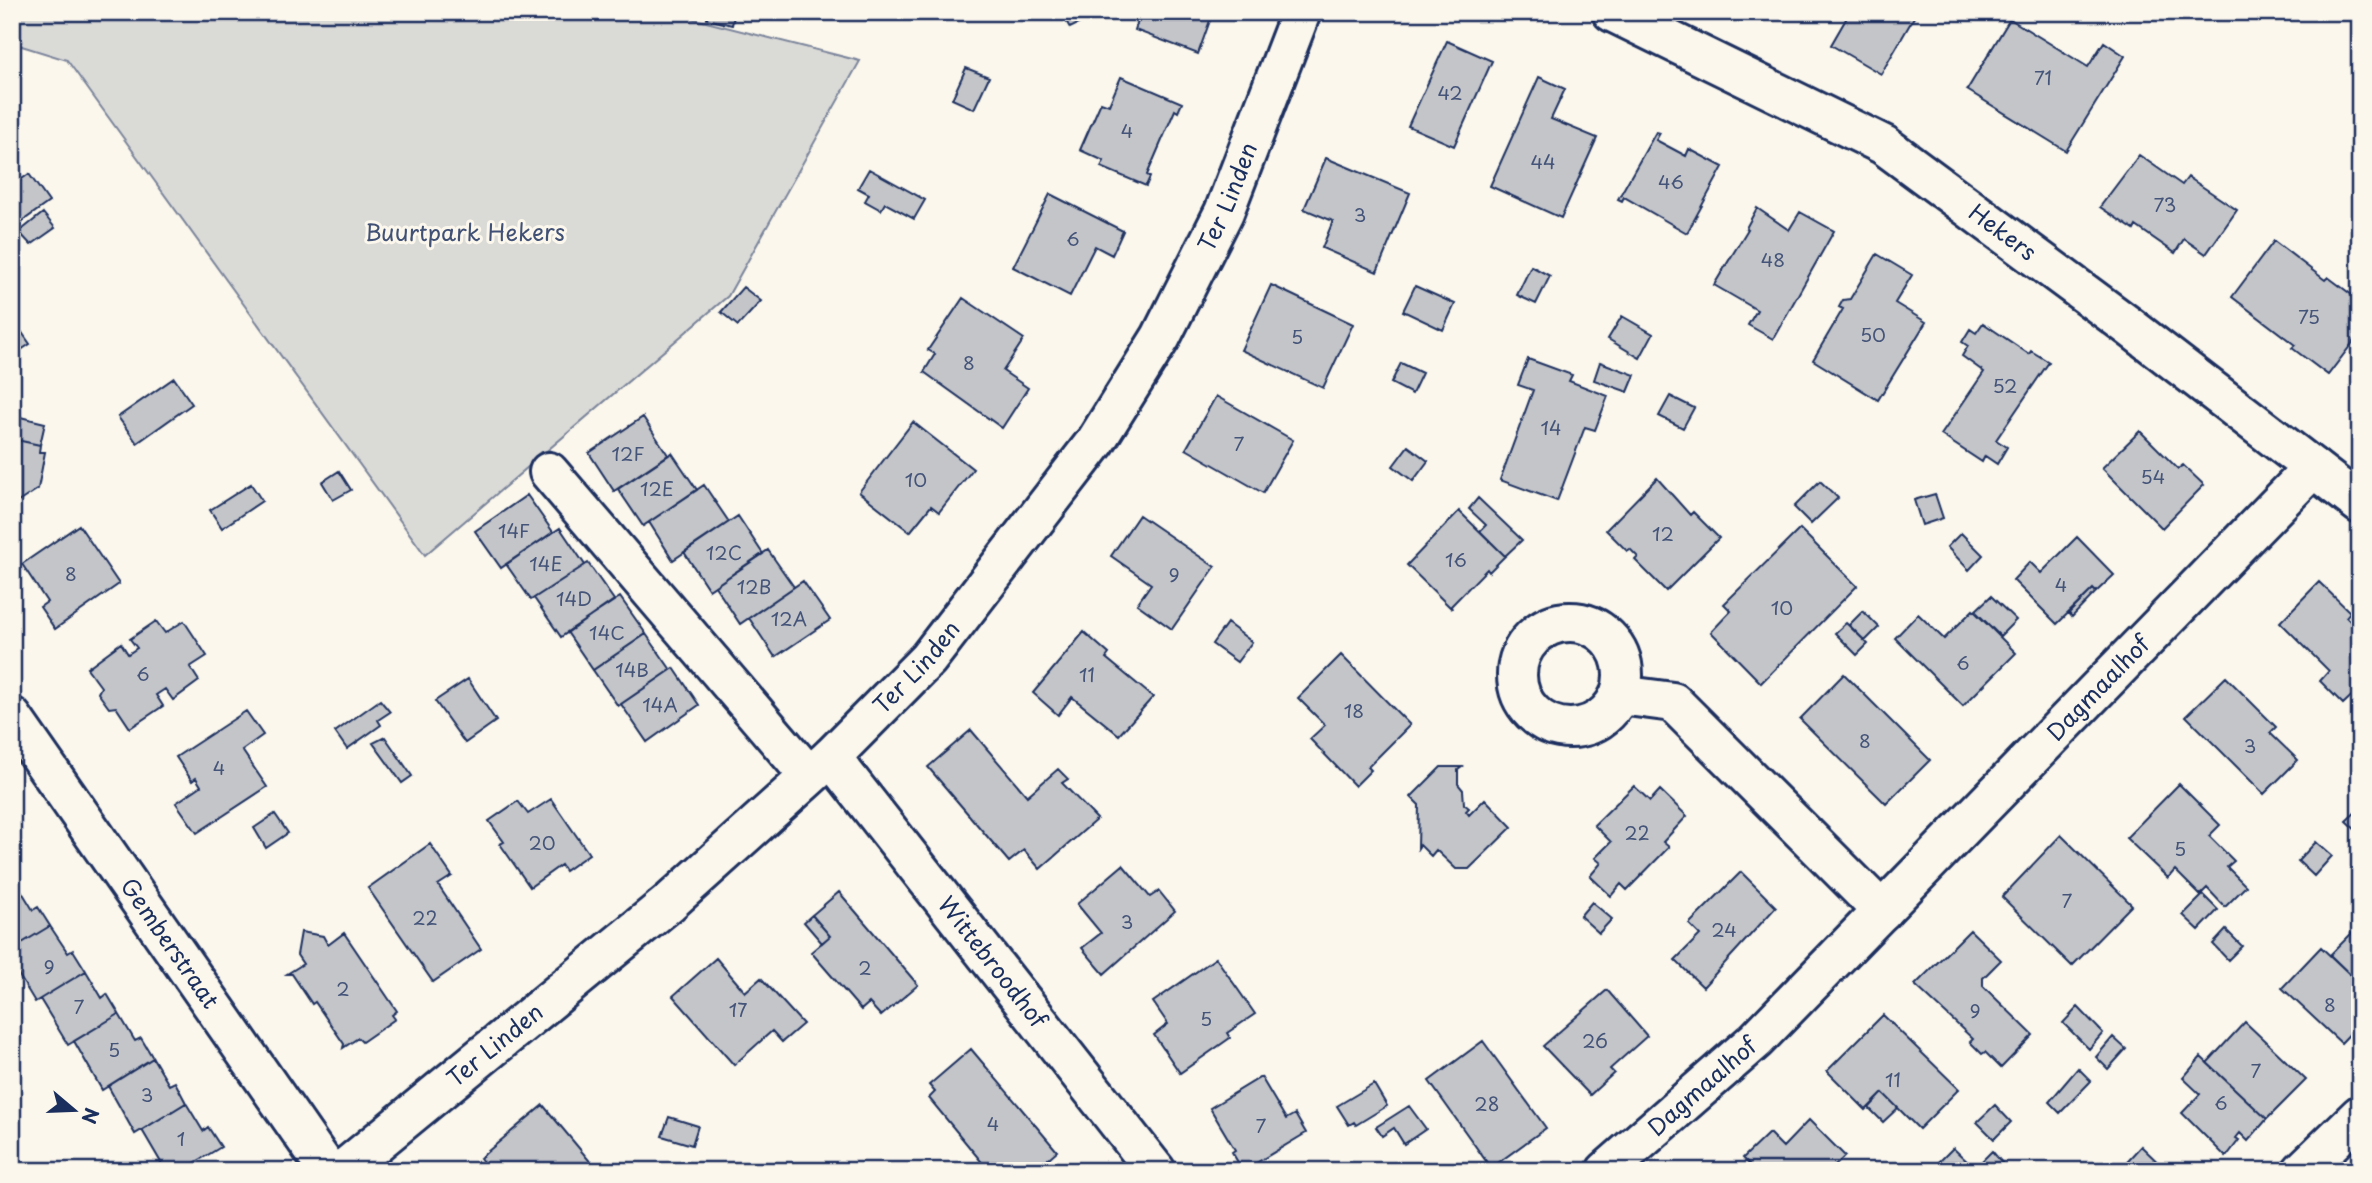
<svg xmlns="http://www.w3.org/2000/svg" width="2372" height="1183" font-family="'Playpen Sans',sans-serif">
<rect width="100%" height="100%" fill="#fbf7ec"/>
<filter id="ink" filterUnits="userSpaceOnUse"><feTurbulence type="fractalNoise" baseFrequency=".0143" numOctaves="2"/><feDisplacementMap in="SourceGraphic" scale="14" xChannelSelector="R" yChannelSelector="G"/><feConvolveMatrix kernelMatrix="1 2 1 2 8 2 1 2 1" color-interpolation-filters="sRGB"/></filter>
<g filter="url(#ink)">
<path fill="#dadad7" stroke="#7a849a" stroke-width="2" d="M 12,12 L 667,12 L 860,61 L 728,296 L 425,555 L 67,60 L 12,43 Z"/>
<path fill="#c3c5c9" stroke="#1b2f5e" stroke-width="2" d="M 708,12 L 735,12 L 732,25 L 707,19 Z
M 1061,12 L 1079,12 L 1084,21 L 1070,28 Z
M 1141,12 L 1213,12 L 1198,54 L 1135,30 Z
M 1850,12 L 1917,12 L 1881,74 L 1831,45 Z
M 2211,12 L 2229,12 L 2228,18 Z
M 2010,19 L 2088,67 L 2104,42 L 2125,56 L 2066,151 L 1967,90 Z
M 1447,41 L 1492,61 L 1454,146 L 1408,126 Z
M 966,68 L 989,77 L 974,109 L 952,99 Z
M 1121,77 L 1182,103 L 1178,112 L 1175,110 L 1147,175 L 1150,177 L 1146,186 L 1101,167 L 1104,161 L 1080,150 L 1101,102 L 1109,105 Z
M 1539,77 L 1565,89 L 1551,119 L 1597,138 L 1561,218 L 1490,186 Z
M 1656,132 L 1660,133 L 1656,140 L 1686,156 L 1689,149 L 1723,167 L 1687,233 L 1624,197 L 1622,201 L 1618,199 Z
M 2139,155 L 2182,185 L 2188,177 L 2237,210 L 2206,254 L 2184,239 L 2175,253 L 2136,226 L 2134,230 L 2100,207 Z
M 1326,158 L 1410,193 L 1377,272 L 1322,248 L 1333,221 L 1304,209 Z
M 869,169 L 925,200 L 914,219 L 885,203 L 881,210 L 865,201 L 869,194 L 858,188 Z
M 29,174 L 49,202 L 17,225 L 12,218 L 12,186 Z
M 1050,194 L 1123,231 L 1112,255 L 1095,246 L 1070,296 L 1013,267 Z
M 1757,208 L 1789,230 L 1800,212 L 1834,231 L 1773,339 L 1748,325 L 1757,310 L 1714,285 L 1748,229 L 1746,228 Z
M 43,213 L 55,228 L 31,245 L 19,232 Z
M 2274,241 L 2325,280 L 2328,277 L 2360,301 L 2360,333 L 2328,375 L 2292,348 L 2295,345 L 2232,297 Z
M 1877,254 L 1912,275 L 1895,303 L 1926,322 L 1878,400 L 1813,360 L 1843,309 L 1839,307 L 1843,300 L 1850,299 Z
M 1531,266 L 1550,276 L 1536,304 L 1517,295 Z
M 1271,285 L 1353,324 L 1323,388 L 1241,350 Z
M 1415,286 L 1455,304 L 1443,330 L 1403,311 Z
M 743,287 L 761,301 L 738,326 L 721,312 Z
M 963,298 L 1024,339 L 1003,371 L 1028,388 L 1002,428 L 924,372 L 935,354 L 928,350 Z
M 1622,316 L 1653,334 L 1640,358 L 1608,339 Z
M 14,321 L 30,344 L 12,356 L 12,323 Z
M 1983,323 L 2029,354 L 2031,351 L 2049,362 L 1996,440 L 2007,447 L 1997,464 L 1985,456 L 1982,462 L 1941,435 L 1984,372 L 1962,356 L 1968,346 L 1962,342 L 1970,329 L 1976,333 Z
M 1528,359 L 1572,375 L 1569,381 L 1608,396 L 1595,430 L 1585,427 L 1557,501 L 1500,480 L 1533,390 L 1518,385 Z
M 1600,362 L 1635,375 L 1628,392 L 1594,380 Z
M 1401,363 L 1422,373 L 1412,394 L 1391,383 Z
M 174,378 L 192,404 L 137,443 L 118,417 Z
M 1216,396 L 1293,440 L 1263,493 L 1186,449 Z
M 1670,396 L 1694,408 L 1683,428 L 1659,416 Z
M 12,415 L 45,423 L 40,445 L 12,439 Z
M 643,417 L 668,455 L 614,491 L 589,453 Z
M 913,422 L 973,469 L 939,512 L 931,506 L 910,532 L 859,492 Z
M 2140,431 L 2178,469 L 2183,465 L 2204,485 L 2162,528 L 2102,468 Z
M 12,439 L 40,445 L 39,452 L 45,452 L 38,489 L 12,506 Z
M 1408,446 L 1428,461 L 1413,481 L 1393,466 Z
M 672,453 L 697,490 L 643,526 L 618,489 Z
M 339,471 L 351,490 L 333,500 L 322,482 Z
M 1657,478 L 1690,515 L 1693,512 L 1719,538 L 1666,591 L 1635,560 L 1638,557 L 1630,549 L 1627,551 L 1606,530 Z
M 1820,481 L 1838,498 L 1811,524 L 1794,507 Z
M 251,484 L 262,501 L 222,528 L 210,510 Z
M 704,485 L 729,522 L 673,560 L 649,522 Z
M 1935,494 L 1943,518 L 1922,525 L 1914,500 Z
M 527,495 L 553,532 L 501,568 L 475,531 Z
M 1478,498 L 1522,540 L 1505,556 L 1480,531 L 1486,525 L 1469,509 Z
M 1459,511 L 1505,556 L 1489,572 L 1487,569 L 1451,606 L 1452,609 L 1407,565 Z
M 1139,515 L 1215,567 L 1172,629 L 1137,604 L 1151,584 L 1111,556 Z
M 738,516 L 763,554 L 709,590 L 684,552 Z
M 79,525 L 119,584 L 55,629 L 40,607 L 47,602 L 22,564 Z
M 560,528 L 585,565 L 531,600 L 506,564 Z
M 1800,529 L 1857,586 L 1761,683 L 1711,632 L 1731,611 L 1724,604 Z
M 1961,533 L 1983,555 L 1969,570 L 1947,547 Z
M 2077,537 L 2114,575 L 2096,592 L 2093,589 L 2057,624 L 2013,580 L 2030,562 L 2041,573 Z
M 768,550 L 794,587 L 740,624 L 715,586 Z
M 588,563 L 614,600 L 561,637 L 534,598 Z
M 803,581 L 830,620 L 775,657 L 749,618 Z
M 2319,582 L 2350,612 L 2346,617 L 2360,631 L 2360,688 L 2343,704 L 2320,681 L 2329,671 L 2280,622 Z
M 2093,589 L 2096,592 L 2072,617 L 2069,613 Z
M 1991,596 L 2016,620 L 2000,636 L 1975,611 Z
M 620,597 L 646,634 L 593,670 L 567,632 Z
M 1973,610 L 2016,653 L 1963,706 L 1895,638 L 1918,614 L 1944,639 Z
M 1863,611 L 1879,627 L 1865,641 L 1849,625 Z
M 156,621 L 165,633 L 184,621 L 207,656 L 190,667 L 199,681 L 173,700 L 165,689 L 156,695 L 163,706 L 130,728 L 116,707 L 109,708 L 98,693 L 101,687 L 87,668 L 121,643 L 128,654 L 137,648 L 130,639 Z
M 1227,623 L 1252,642 L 1237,662 L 1212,644 Z
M 1846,623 L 1868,644 L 1857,655 L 1835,633 Z
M 1084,632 L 1109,654 L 1106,658 L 1153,697 L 1119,735 L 1072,697 L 1058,715 L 1033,693 Z
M 646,634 L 671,670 L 618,706 L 593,670 Z
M 1341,655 L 1410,725 L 1368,767 L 1371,770 L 1355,786 L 1310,739 L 1325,725 L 1298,698 Z
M 674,668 L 699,705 L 647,742 L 621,704 Z
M 1844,674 L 1930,760 L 1886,804 L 1800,719 Z
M 2226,677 L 2276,727 L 2270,733 L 2298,760 L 2264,794 L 2186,716 Z
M 468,679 L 496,721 L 465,743 L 435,701 Z
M 380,700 L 390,712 L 378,720 L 381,725 L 347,749 L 335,732 Z
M 246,711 L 263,735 L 242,750 L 267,787 L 197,833 L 176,803 L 201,786 L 196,778 L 192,781 L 176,757 Z
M 971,730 L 1027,796 L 1058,769 L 1068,779 L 1062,783 L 1097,819 L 1040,869 L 1024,850 L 1009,862 L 928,767 Z
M 385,737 L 412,776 L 402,783 L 373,743 Z
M 1441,767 L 1462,767 L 1458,770 L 1458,784 L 1463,790 L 1464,804 L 1469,808 L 1466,811 L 1469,815 L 1485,799 L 1512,827 L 1469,869 L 1456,869 L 1436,850 L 1431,856 L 1420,845 L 1418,848 L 1419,805 L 1411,797 Z
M 2179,784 L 2220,825 L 2209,836 L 2234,861 L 2227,867 L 2246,886 L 2225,907 L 2207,888 L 2200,895 L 2175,870 L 2168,878 L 2126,838 Z
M 1634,786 L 1650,801 L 1660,790 L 1687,816 L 1663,842 L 1669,847 L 1627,890 L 1621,884 L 1611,896 L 1590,876 L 1601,863 L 1595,858 L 1611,842 L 1594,825 Z
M 551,799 L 589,854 L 565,871 L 561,865 L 530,887 L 500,844 L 504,842 L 489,821 L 518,801 L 528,814 Z
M 2360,808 L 2360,832 L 2359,833 L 2346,821 Z
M 275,814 L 288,833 L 266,848 L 254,828 Z
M 2061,835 L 2132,905 L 2072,966 L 2002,897 Z
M 2316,842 L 2332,856 L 2314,876 L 2298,861 Z
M 430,844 L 452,876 L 438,885 L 481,949 L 433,982 L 368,888 Z
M 1123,865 L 1150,897 L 1159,891 L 1175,911 L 1104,974 L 1082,948 L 1101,933 L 1077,904 Z
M 1741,872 L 1776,907 L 1703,987 L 1675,960 L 1700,935 L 1689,924 Z
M 16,882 L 33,910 L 38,907 L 50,926 L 12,949 L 12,884 Z
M 839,892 L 918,985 L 881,1016 L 869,1003 L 861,1010 L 811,952 L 830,936 L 812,915 Z
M 2203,895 L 2218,910 L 2199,930 L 2183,915 Z
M 1592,902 L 1612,919 L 1599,933 L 1580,916 Z
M 812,915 L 830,936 L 822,943 L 804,922 Z
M 2360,925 L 2360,984 L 2330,955 Z
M 50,926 L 68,953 L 73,950 L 86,971 L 35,1002 L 12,964 L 12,949 Z
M 1970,930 L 2001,960 L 1983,978 L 1983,986 L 2033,1035 L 2001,1068 L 1985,1052 L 1982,1054 L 1970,1042 L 1973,1039 L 1915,985 Z
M 2226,930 L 2242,946 L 2228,960 L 2213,944 Z
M 301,932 L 323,936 L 328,945 L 344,933 L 397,1011 L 392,1015 L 395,1019 L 362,1042 L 358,1038 L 343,1048 L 344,1044 L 315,1002 L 312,1004 L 292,974 L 287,974 L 303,964 L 297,955 Z
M 2321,947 L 2360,984 L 2360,1023 L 2341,1043 L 2282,988 Z
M 716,958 L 745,992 L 761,978 L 803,1024 L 782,1042 L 772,1031 L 734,1065 L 673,996 Z
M 1216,958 L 1255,1014 L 1227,1033 L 1230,1038 L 1180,1073 L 1154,1035 L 1168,1024 L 1153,1002 Z
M 86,971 L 102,998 L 107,994 L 119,1014 L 68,1045 L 40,999 Z
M 1607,990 L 1647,1036 L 1610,1069 L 1614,1073 L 1590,1095 L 1543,1046 Z
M 2078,1007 L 2103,1033 L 2089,1049 L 2063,1023 Z
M 119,1014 L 135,1041 L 141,1038 L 153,1058 L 102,1090 L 74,1041 Z
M 1883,1015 L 1959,1089 L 1919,1129 L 1883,1093 L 1866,1110 L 1827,1071 Z
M 2245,1022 L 2306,1080 L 2267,1119 L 2207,1063 Z
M 2113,1037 L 2126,1049 L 2108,1069 L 2096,1057 Z
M 1483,1041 L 1546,1128 L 1491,1168 L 1429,1081 Z
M 971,1049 L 1057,1151 L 1034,1171 L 989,1171 L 929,1098 L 935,1092 L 929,1085 Z
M 2201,1057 L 2267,1119 L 2248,1141 L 2240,1133 L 2236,1138 L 2239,1140 L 2226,1157 L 2182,1113 L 2200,1094 L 2183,1078 Z
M 153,1058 L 169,1085 L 175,1082 L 186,1103 L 135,1134 L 108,1086 Z
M 2078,1068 L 2091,1081 L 2060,1113 L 2049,1102 Z
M 1261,1077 L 1286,1119 L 1295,1114 L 1306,1133 L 1243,1171 L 1232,1152 L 1235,1150 L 1210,1108 Z
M 1374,1084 L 1387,1106 L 1356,1125 L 1354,1122 L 1349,1125 L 1337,1106 Z
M 1883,1093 L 1898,1108 L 1883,1122 L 1869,1108 Z
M 186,1103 L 203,1131 L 208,1127 L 221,1147 L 181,1171 L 166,1171 L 142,1130 Z
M 543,1105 L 598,1171 L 490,1171 L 480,1158 Z
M 1995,1105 L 2011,1122 L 1994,1139 L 1977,1122 Z
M 1409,1106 L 1426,1129 L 1404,1144 L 1394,1128 L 1382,1136 L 1376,1127 Z
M 669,1117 L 698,1126 L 692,1145 L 662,1136 Z
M 1809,1120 L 1845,1156 L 1830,1171 L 1756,1171 L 1743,1158 L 1769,1133 L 1783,1147 Z
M 2141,1146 L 2167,1171 L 2118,1171 Z
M 1953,1148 L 1971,1165 L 1965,1171 L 1930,1171 Z
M 1992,1151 L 2009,1171 L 1982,1171 L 1977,1166 Z"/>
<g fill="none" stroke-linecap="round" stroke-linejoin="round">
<defs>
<g id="minor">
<path id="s1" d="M 1612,12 L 1884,145 L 2130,327 L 2360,504"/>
<path d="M 549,472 L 809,776"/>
<circle cx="1570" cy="675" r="53"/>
<path d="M 1620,695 L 1673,702 L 1882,911"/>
<path id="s2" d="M 12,717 L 328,1171"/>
<path id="s3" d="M 831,757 L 1156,1171"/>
<path id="s4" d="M 342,1171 L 670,902 L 831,757 L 928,659 L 1096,441 L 1161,337 L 1224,212 L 1301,12"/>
<path id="s5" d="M 1606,1171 L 1756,1040 L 2313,468"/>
<path d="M 2302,1171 L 2360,1115"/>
</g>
</defs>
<use href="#minor" stroke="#1b2f5e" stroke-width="44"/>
<use href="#minor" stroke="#fbf7ec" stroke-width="38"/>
</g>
</g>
<g text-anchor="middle" stroke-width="6" stroke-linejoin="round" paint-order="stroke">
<g font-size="19" fill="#455479">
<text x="2043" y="85">71</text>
<text x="1450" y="100">42</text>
<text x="1127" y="138">4</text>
<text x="1543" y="169">44</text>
<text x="1671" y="189">46</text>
<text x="2165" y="212">73</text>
<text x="1360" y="222">3</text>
<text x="1073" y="246">6</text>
<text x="1773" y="267">48</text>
<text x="2309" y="324">75</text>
<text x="1873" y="342">50</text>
<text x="1297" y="344">5</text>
<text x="969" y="370">8</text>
<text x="2005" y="393">52</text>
<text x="1551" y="435">14</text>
<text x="1239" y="451">7</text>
<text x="628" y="461">12F</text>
<text x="2153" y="484">54</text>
<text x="916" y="487">10</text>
<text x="657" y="496">12E</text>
<text x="514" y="538">14F</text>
<text x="1663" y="541">12</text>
<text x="724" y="560">12C</text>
<text x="1456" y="567">16</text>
<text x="546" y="571">14E</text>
<text x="71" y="581">8</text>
<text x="1174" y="582">9</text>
<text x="2061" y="592">4</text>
<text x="754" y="594">12B</text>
<text x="574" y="606">14D</text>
<text x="1782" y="615">10</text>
<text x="789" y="626">12A</text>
<text x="607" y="640">14C</text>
<text x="1963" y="670">6</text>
<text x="632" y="677">14B</text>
<text x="143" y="681">6</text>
<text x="1087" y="682">11</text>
<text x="660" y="712">14A</text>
<text x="1354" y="718">18</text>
<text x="1865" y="748">8</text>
<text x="2250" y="753">3</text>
<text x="219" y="775">4</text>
<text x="1637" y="840">22</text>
<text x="542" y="850">20</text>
<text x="2180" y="856">5</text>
<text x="2067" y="908">7</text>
<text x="425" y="925">22</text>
<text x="1127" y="929">3</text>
<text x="1724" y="937">24</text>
<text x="49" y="974">9</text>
<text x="865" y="975">2</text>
<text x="343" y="996">2</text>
<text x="2330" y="1012">8</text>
<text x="79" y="1014">7</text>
<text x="738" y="1017">17</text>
<text x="1975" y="1018">9</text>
<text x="1206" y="1026">5</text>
<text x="1595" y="1048">26</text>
<text x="114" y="1057">5</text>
<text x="2256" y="1078">7</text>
<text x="1893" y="1087">11</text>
<text x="147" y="1102">3</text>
<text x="2221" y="1110">6</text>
<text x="1487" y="1111">28</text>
<text x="993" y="1131">4</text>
<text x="1261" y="1133">7</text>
<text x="181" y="1146">1</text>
</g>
<g font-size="23" fill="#1b2f5e" stroke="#fbf7ec">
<text dy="8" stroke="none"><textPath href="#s4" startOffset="1332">Ter Linden</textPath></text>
<text dy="8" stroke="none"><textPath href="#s1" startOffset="450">Hekers</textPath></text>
<text dy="8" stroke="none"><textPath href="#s4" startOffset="765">Ter Linden</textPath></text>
<text dy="8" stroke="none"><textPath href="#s5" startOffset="690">Dagmaalhof</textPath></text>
<text dy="8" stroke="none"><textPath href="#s2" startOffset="276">Gemberstraat</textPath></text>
<text dy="8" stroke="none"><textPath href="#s3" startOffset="261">Wittebroodhof</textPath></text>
<text dy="8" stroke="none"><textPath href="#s4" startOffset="198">Ter Linden</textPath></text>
<text dy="8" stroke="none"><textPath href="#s5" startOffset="128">Dagmaalhof</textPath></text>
</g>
<g font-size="23" fill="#415176" stroke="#fbf7ec">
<text x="465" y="241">Buurtpark Hekers</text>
</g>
</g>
<rect width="2372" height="1183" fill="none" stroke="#fbf7ec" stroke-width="42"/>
<rect x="21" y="21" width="2330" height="1141" fill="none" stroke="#1b2f5e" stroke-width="2.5" filter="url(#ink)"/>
<g transform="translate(74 1110) rotate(109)" stroke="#fbf7ec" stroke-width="5" paint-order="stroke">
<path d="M0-5L12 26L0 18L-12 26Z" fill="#1b2f5e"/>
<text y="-10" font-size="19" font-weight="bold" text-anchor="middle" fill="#1b2f5e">N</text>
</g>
</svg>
